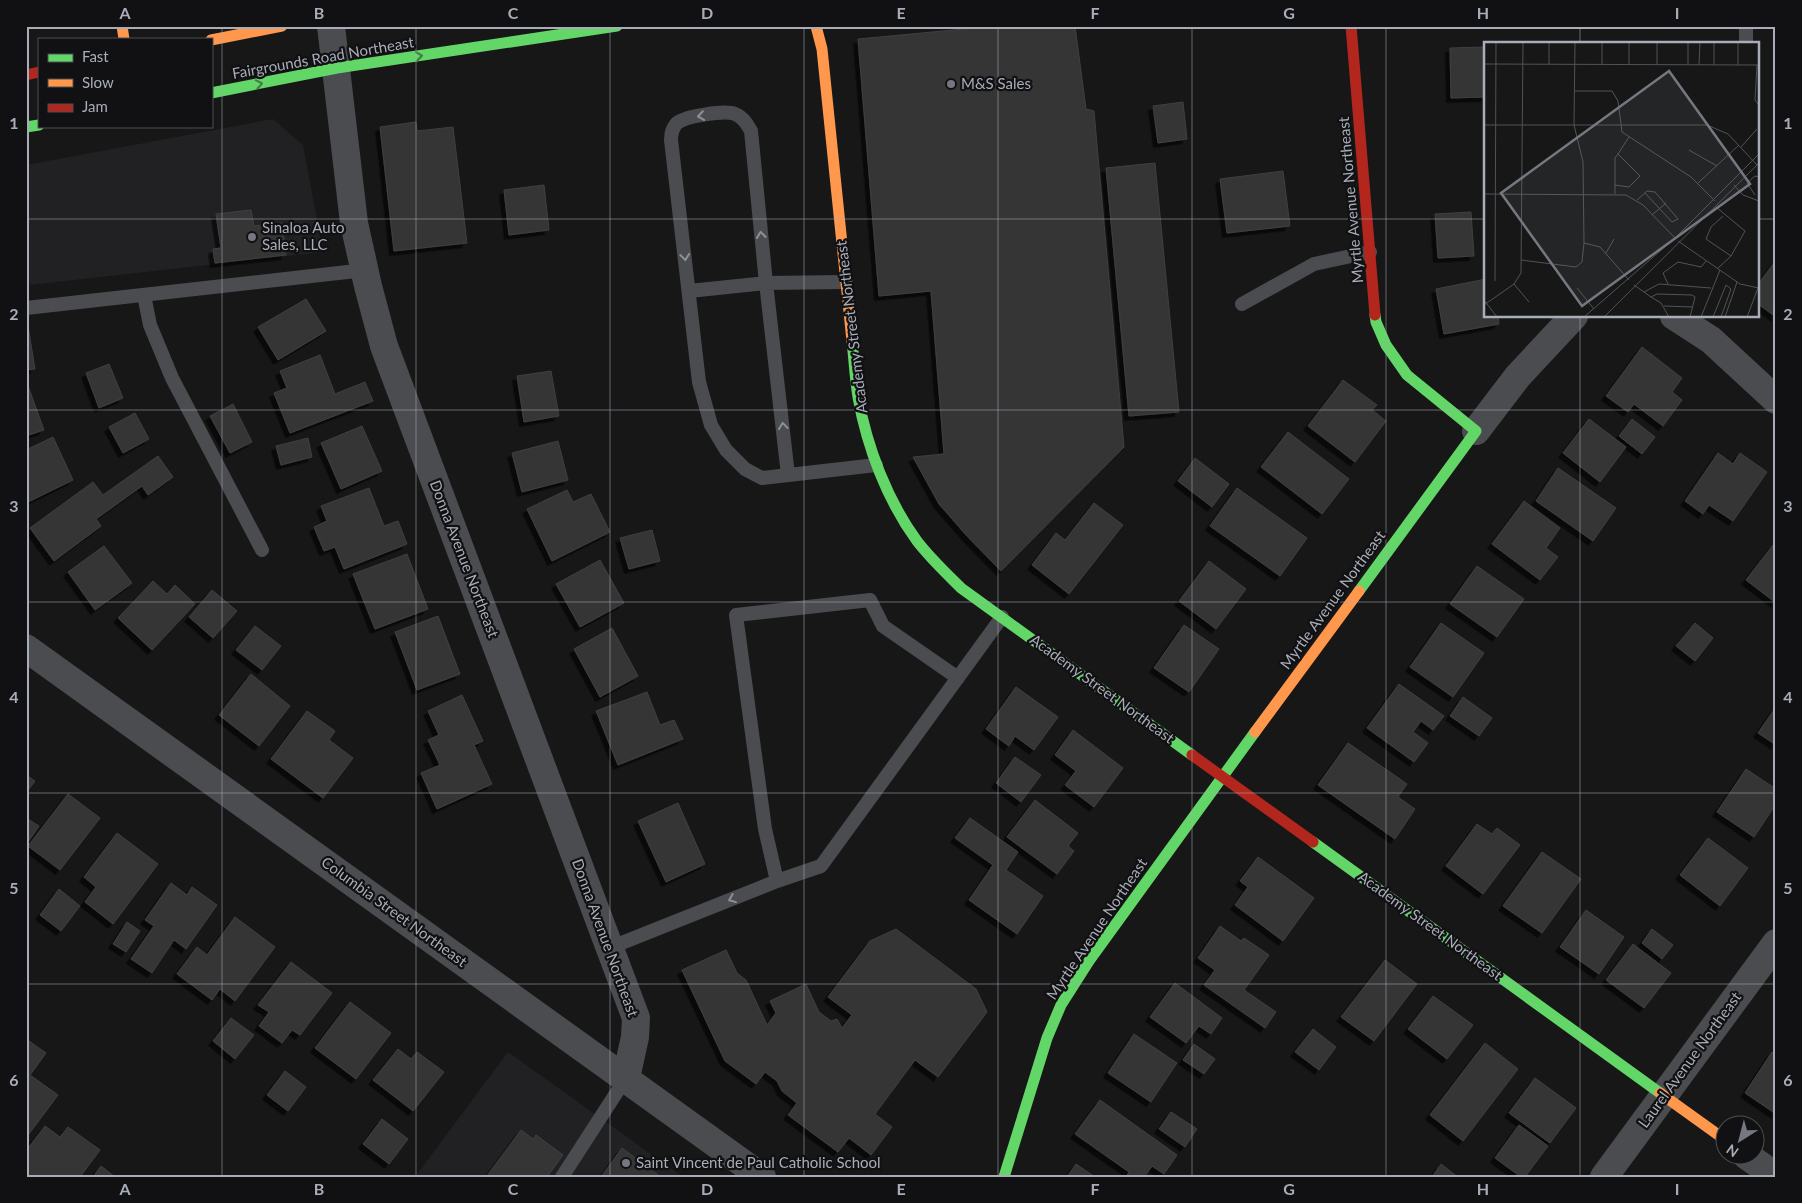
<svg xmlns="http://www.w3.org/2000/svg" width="1802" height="1203" font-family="Lato,sans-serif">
<defs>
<filter id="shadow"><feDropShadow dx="-4.5" dy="4.5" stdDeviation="0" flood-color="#0009"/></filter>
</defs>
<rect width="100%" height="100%" fill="#171717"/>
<path fill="#212123" d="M 273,119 L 303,145 L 323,252 L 30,285 L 26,253 L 26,165 Z
M 508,1052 L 683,1177 L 415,1177 Z"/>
<path fill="#353536" stroke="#3f4043" filter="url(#shadow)" d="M 996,26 L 1075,26 L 1086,109 L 1094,111 L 1124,447 L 1001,571 L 966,535 L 939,504 L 913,457 L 944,454 L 931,291 L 879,296 L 858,39 Z
M 1486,47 L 1486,97 L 1451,98 L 1450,48 Z
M 1183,102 L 1187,139 L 1158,143 L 1153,106 Z
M 416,122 L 417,131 L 453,127 L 467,243 L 394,251 L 380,127 Z
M 1155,163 L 1179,412 L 1129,416 L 1106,168 Z
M 1283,171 L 1290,226 L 1227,233 L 1220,179 Z
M 544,185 L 549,230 L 509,235 L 504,190 Z
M 251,210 L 254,226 L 282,223 L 286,255 L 215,263 L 213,249 L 221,248 L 216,214 Z
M 1471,212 L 1474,256 L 1438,258 L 1435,214 Z
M 1775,262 L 1776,262 L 1776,317 L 1758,304 L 1758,284 Z
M 1486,279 L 1486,316 L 1498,316 L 1499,324 L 1444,334 L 1436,289 Z
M 306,299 L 326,331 L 278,360 L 258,327 Z
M 28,326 L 35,369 L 26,370 L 26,327 Z
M 1642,347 L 1682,378 L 1672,392 L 1682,400 L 1663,426 L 1634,404 L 1628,412 L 1606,396 Z
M 320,355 L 335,394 L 365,382 L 373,401 L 290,433 L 274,393 L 287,388 L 280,371 Z
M 109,364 L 123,398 L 99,408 L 86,373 Z
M 551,371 L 559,416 L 524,422 L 517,376 Z
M 1343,380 L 1377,405 L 1372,410 L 1386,421 L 1355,462 L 1308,426 Z
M 26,383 L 27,383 L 44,430 L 26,436 Z
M 233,404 L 252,442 L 230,453 L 210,416 Z
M 135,413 L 149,439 L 123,453 L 109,427 Z
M 1589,419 L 1626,447 L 1600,482 L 1563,453 Z
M 1632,419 L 1655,437 L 1642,454 L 1619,436 Z
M 362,426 L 382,471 L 341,489 L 321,443 Z
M 1288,432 L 1349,479 L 1322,514 L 1261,467 Z
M 53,437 L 73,480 L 26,503 L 26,450 Z
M 308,438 L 312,457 L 281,465 L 276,446 Z
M 558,441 L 568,480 L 522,492 L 512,453 Z
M 1718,453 L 1733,464 L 1740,453 L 1767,472 L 1733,521 L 1709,505 L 1703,514 L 1685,501 Z
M 158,456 L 173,477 L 148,495 L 142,486 L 96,519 L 101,526 L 54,561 L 30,528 L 93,482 L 103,495 Z
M 1195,458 L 1229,484 L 1212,507 L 1178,481 Z
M 1558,468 L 1616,508 L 1593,541 L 1536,501 Z
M 369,488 L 384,526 L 398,521 L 407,544 L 344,569 L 335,547 L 324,551 L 314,527 L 327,521 L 321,506 Z
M 1237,488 L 1307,538 L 1280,576 L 1210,526 Z
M 567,490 L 573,502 L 591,494 L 610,532 L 552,561 L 527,509 Z
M 1524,501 L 1560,528 L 1546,548 L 1558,557 L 1540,580 L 1492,544 Z
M 1094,503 L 1123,525 L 1069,594 L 1032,565 L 1056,533 L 1065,540 Z
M 652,530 L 660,561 L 629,569 L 620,538 Z
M 1773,545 L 1776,547 L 1776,603 L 1746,580 Z
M 104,546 L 132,583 L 95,610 L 68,572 Z
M 407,554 L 428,609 L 375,629 L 353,574 Z
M 600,560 L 624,603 L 580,627 L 556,584 Z
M 1209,561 L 1246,589 L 1216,629 L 1179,601 Z
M 1477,566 L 1524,599 L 1497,637 L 1450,604 Z
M 153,581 L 167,594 L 175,585 L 195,604 L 152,650 L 118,618 Z
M 212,590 L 237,611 L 213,638 L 189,617 Z
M 438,616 L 460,674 L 417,690 L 395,632 Z
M 1441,623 L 1484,653 L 1453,697 L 1410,667 Z
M 1695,623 L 1713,638 L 1695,661 L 1676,646 Z
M 1184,625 L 1219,649 L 1189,692 L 1154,668 Z
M 255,626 L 281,646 L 262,670 L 236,650 Z
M 612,628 L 638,676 L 600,697 L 574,649 Z
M 251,674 L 290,706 L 259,746 L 219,715 Z
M 1399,684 L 1444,716 L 1433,730 L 1421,721 L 1413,732 L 1428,743 L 1414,762 L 1367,728 Z
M 1016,687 L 1058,717 L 1034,750 L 1015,736 L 1009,746 L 986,729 Z
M 647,692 L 660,725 L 674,720 L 683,739 L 618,765 L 596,711 Z
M 462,695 L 483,741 L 474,745 L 492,784 L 437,809 L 421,773 L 440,765 L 428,740 L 439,735 L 428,711 Z
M 1463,697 L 1492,718 L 1479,736 L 1450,716 Z
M 1776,707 L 1776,745 L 1758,733 Z
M 307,711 L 335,731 L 329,740 L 353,758 L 323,798 L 271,759 Z
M 1073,730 L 1123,768 L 1094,807 L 1065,785 L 1076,771 L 1055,755 Z
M 1348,743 L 1407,784 L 1398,797 L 1415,809 L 1395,839 L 1318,785 Z
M 1015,757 L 1041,775 L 1021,802 L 996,783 Z
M 1746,769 L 1776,789 L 1776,804 L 1754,837 L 1717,812 Z
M 26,775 L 35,781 L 26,793 Z
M 68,794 L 100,818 L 60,870 L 28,846 Z
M 1035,800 L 1078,833 L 1068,846 L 1074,851 L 1057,874 L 1007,837 Z
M 678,803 L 705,864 L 666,882 L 638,821 Z
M 26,818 L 39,826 L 26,845 Z
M 970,818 L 1018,852 L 1006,870 L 1043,896 L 1017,934 L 969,900 L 993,865 L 955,838 Z
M 1477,824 L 1492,834 L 1497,828 L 1520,845 L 1483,894 L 1446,866 Z
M 117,833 L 158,864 L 113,924 L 85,902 L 96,887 L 84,877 Z
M 1708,838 L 1748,868 L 1720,906 L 1680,875 Z
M 1542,852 L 1581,879 L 1542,933 L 1503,906 Z
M 1258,857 L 1314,898 L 1283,941 L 1235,905 L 1248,887 L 1240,881 Z
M 171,883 L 187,895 L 192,887 L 217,905 L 186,949 L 174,940 L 152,973 L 131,959 L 154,926 L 145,920 Z
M 59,889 L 80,906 L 61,931 L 40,915 Z
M 1586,910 L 1624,937 L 1599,974 L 1560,947 Z
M 235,917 L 275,947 L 235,1001 L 220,989 L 212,1000 L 177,974 L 197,947 L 207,955 Z
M 127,922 L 140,931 L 126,952 L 113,944 Z
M 1220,926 L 1241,941 L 1244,938 L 1269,955 L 1244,990 L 1276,1012 L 1265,1028 L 1204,985 L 1215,970 L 1198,958 Z
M 896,929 L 976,989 L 987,1012 L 938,1077 L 915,1060 L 875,1114 L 892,1127 L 871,1155 L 849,1138 L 838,1152 L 788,1115 L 797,1103 L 782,1091 L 777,1081 L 765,1072 L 756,1084 L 725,1061 L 682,970 L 726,950 L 737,973 L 746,980 L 767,1025 L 776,1013 L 770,1001 L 806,984 L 819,1012 L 831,1021 L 837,1019 L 842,1028 L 852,1015 L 828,997 L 870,941 Z
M 1652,929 L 1673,945 L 1662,959 L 1642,943 Z
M 1633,944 L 1671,973 L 1644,1008 L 1606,980 Z
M 1385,960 L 1417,984 L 1374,1041 L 1341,1017 Z
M 291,962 L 332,993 L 300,1035 L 292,1030 L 282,1043 L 259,1026 L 269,1012 L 258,1005 Z
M 1175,983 L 1222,1018 L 1211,1034 L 1199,1026 L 1186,1043 L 1150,1017 Z
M 1433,996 L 1473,1025 L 1447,1059 L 1408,1029 Z
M 350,1002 L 391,1033 L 356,1079 L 315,1048 Z
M 231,1018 L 254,1035 L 235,1059 L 213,1041 Z
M 1313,1029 L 1336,1047 L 1319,1070 L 1295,1052 Z
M 1134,1034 L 1177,1063 L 1151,1102 L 1108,1073 Z
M 29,1041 L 46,1053 L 30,1075 L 58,1095 L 26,1138 L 26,1044 Z
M 1485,1043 L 1518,1069 L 1463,1141 L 1430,1115 Z
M 1194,1044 L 1215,1059 L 1204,1074 L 1183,1060 Z
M 398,1049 L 411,1059 L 417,1052 L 444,1072 L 413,1111 L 373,1080 Z
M 1772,1052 L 1776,1055 L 1776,1114 L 1745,1093 Z
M 285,1071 L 306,1087 L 288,1111 L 267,1095 Z
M 1535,1078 L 1576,1108 L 1550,1143 L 1509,1113 Z
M 1100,1100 L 1177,1155 L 1164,1174 L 1152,1166 L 1145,1176 L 1146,1177 L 1126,1177 L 1129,1172 L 1075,1134 Z
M 1171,1112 L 1197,1129 L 1185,1147 L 1159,1129 Z
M 382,1119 L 408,1139 L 389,1164 L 363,1144 Z
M 1519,1125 L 1548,1146 L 1525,1177 L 1521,1177 L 1495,1158 Z
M 45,1126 L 60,1137 L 68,1127 L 100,1150 L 80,1177 L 26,1177 L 26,1151 Z
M 521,1130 L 533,1139 L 536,1135 L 563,1155 L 547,1177 L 487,1176 Z
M 622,1148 L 661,1177 L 601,1177 Z
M 1076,1164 L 1095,1177 L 1067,1177 Z
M 1441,1164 L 1458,1177 L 1432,1177 Z
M 101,1166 L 115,1177 L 93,1177 Z"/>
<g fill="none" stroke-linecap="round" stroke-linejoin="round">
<path stroke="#4b4c50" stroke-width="14" d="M 1746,26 L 1746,44
M 689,291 L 766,283 L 846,282
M 144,295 L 150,325 L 172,378 L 262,550
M 1242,304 L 1314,264 L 1370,252
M 26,308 L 365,270
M 788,475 L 766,283 L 751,131 C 747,124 743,117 735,114 C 725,110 686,116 677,123 C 672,128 671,133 671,140 L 699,382 L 711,425 L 726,450 L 745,469 L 762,478 L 876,465
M 958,678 L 883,626 L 870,600 L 736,615 L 765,829 L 777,881 L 821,866 L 1002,617
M 609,948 L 777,881
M 562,1177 L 626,1078"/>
<path stroke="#4b4c50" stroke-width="28" d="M 331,26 L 354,223 L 368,286 L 384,346 L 636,1018 L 635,1037 L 626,1078
M 1674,316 L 1711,340 L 1776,400
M 1476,431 L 1518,376 L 1574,316
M 26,648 L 762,1177
M 1747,1156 L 1776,1176
M 1604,1177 L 1776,943"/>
<path stroke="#63d668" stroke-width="11" d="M 211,93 L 337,68 L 617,26
M 26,127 L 39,125
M 852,341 C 854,359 855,379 858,397 C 867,447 887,500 917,541 C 930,558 946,573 961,588 L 1192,755
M 1359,591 L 1476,431 L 1407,375 L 1386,345 L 1376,322 L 1375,315
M 1313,842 L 1660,1093
M 1004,1177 L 1047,1038 L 1061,1005 L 1089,961 L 1255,732"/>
<path stroke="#ff974d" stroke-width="11" d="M 122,26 L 124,39
M 816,26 L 822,49 L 852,341
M 211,40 L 282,26
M 1255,732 L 1359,591
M 1660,1093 L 1724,1139"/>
<path stroke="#b3261e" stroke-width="11" d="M 1351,26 L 1375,315
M 26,75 L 39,72
M 1192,755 L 1313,842"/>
</g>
<defs><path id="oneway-chevron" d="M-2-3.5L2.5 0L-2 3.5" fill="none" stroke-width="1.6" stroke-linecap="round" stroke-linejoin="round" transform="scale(1.25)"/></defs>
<g stroke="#3e7d42">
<use href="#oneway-chevron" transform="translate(419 56) rotate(-9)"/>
<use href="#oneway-chevron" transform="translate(259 84) rotate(-11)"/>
</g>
<g stroke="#8c9099">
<use href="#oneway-chevron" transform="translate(701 116) rotate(172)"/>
<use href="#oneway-chevron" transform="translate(761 235) rotate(-96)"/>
<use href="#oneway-chevron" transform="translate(685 257) rotate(83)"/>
<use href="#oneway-chevron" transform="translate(783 426) rotate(-97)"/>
<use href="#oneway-chevron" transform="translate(732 899) rotate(158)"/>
</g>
<path fill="none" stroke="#a8adb8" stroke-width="1" stroke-opacity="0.55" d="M 222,26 L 222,1177M 416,26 L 416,1177M 610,26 L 610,1177M 804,26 L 804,1177M 998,26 L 998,1177M 1192,26 L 1192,1177M 1386,26 L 1386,1177M 1580,26 L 1580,44M 26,219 L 1486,219M 1758,219 L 1776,219M 1580,316 L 1580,1177M 26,410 L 1776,410M 26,602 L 1776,602M 26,793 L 1776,793M 26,984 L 1776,984"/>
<g fill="#757880" stroke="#111113" stroke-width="2">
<circle cx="951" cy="84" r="5"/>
<circle cx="252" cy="237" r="5"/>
<circle cx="626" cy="1163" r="5"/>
</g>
<g text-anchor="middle" stroke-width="4.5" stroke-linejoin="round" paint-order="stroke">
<g font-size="15" fill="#a8adb8" stroke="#111113">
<text transform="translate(323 58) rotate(-10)" y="5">Fairgrounds Road Northeast</text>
<text transform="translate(1351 200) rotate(-95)" y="5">Myrtle Avenue Northeast</text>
<text transform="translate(852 327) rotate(-97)" y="5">Academy Street Northeast</text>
<text transform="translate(464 559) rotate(69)" y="5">Donna Avenue Northeast</text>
<text transform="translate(1333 600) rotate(-54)" y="5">Myrtle Avenue Northeast</text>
<text transform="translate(1102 689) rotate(36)" y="5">Academy Street Northeast</text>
<text transform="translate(394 912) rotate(36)" y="5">Columbia Street Northeast</text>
<text transform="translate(1430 926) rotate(36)" y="5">Academy Street Northeast</text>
<text transform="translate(1097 929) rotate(-56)" y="5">Myrtle Avenue Northeast</text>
<text transform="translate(605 938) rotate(70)" y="5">Donna Avenue Northeast</text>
<text transform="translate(1690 1060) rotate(-54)" y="5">Laurel Avenue Northeast</text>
</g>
<g font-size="15" fill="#a8adb8" stroke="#111113" text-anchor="start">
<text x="961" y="89">M&amp;S Sales</text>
<text x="262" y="233">Sinaloa Auto<tspan x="262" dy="17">Sales, LLC</tspan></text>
<text x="636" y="1168">Saint Vincent de Paul Catholic School</text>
</g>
</g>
<g transform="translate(1484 42)">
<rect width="275" height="275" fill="#171717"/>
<path fill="none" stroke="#515357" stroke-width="1" d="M 65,0 L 65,22M 91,0 L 90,83 L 99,120 L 100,201 L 116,205 L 145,238M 118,0 L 118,23M 204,0 L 204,23M 254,0 L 254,23M 0,22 L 275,23M 145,23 L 145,0M 173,23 L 173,0M 215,23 L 216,0M 230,23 L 230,0M 273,23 L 271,58 L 275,63M 91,49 L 128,49 L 134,59 L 138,90 L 207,135 L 231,159M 0,83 L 223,83 L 244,92 L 273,123M 257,105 L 273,87M 205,108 L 233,124M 134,112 L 145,95M 214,141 L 255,103M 131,143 L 145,145 L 156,134 L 134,112 L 131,116 L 131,152M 250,143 L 259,153 L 275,159M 0,152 L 142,153 L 159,163 L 191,196M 271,153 L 263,141 L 271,134 L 275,135M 153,158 L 163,149 L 171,150 L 194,177 L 188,180 L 161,151M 232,165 L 261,189 L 247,214 L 233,227M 168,173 L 182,161M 239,174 L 227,185 L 222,197 L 247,214M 194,199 L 256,242 L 275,246M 122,211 L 130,197M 37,218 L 92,225 L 98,220 L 100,201M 11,239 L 12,0M 30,242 L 45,260M 184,242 L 179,231 L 194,220 L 217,225 L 222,219M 150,243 L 160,250 L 175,242 L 227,246M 93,246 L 110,267M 160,250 L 167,255 L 173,252 L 208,253 L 211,255 L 206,275M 167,255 L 177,261 L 185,275M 0,258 L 13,275M 0,263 L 30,242 L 37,231 L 39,0M 180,264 L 209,265M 100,275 L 191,196 L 275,112M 120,275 L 275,121M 217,275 L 236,228M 229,275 L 242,243 L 247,247 L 237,275M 241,275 L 253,240M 263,275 L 274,246"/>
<path fill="#757880" fill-opacity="0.15" stroke="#757880" stroke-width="2.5" d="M 185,29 L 266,142 L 98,264 L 17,151 Z"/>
<rect width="275" height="275" fill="none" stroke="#a8adb8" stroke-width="2.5"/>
</g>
<rect width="1802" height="1203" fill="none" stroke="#111113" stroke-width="55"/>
<rect x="38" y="38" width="175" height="90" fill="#111113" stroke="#4d4f55"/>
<rect x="48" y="54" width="25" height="8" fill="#63d668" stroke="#4d4f55"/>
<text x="82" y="62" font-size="15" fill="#a8adb8">Fast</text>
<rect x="48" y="79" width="25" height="8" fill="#ff974d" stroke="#4d4f55"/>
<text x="82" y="88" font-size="15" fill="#a8adb8">Slow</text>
<rect x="48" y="104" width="25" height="8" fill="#b3261e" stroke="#4d4f55"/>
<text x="82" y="112" font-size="15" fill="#a8adb8">Jam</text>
<g transform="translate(1740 1140) rotate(216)"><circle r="24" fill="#111113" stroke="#4d4f55"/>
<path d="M0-4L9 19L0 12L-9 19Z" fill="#757880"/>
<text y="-8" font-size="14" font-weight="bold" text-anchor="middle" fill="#a8adb8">N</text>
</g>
<rect x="28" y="28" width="1746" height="1148" fill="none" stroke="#a8adb8" stroke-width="2"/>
<g font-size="16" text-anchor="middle" font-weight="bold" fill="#a8adb8">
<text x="125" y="19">A</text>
<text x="319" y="19">B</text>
<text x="513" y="19">C</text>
<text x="707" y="19">D</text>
<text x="901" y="19">E</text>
<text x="1095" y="19">F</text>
<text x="1289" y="19">G</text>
<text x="1483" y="19">H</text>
<text x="1677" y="19">I</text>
<text x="14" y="129">1</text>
<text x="1788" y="129">1</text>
<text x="14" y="320">2</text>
<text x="1788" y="320">2</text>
<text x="14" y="512">3</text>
<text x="1788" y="512">3</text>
<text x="14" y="703">4</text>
<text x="1788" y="703">4</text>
<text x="14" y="894">5</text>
<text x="1788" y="894">5</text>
<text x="14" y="1086">6</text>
<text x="1788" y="1086">6</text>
<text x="125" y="1195">A</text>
<text x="319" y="1195">B</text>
<text x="513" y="1195">C</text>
<text x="707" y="1195">D</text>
<text x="901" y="1195">E</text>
<text x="1095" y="1195">F</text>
<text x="1289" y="1195">G</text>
<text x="1483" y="1195">H</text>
<text x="1677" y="1195">I</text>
</g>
</svg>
